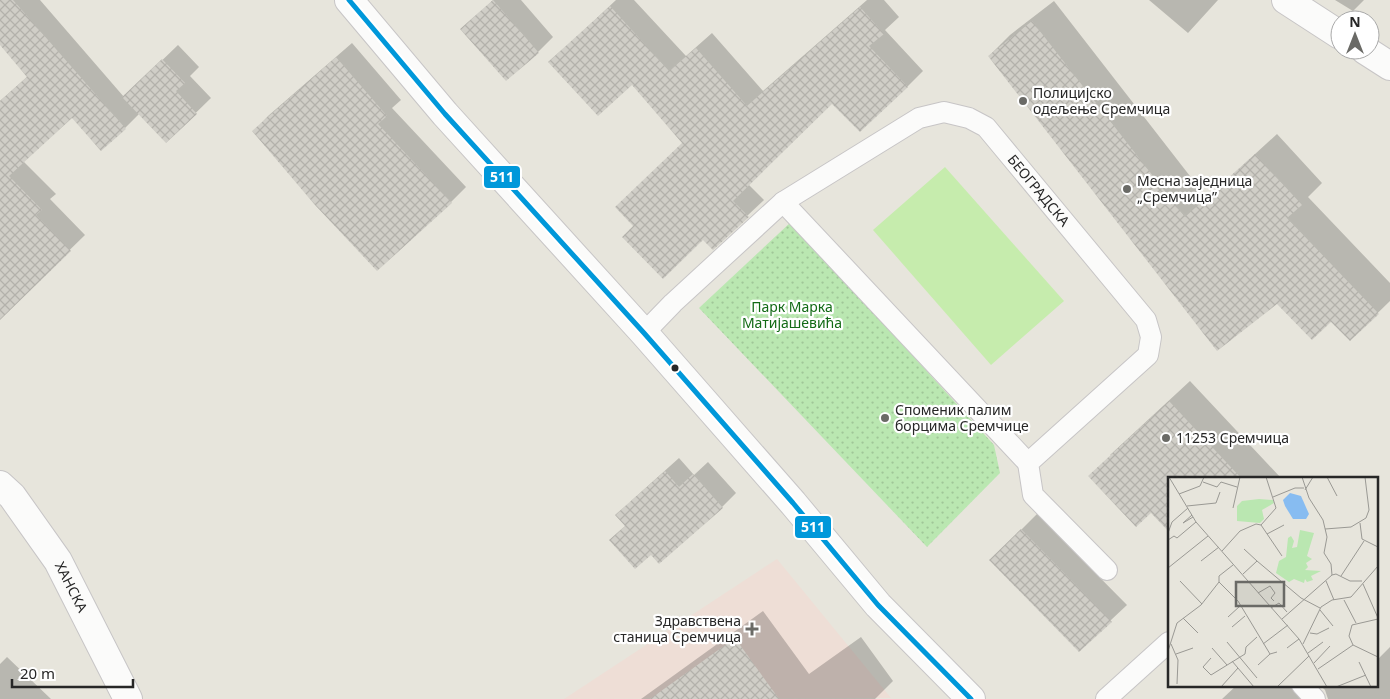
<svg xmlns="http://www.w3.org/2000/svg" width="1390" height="699" font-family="'Noto Sans',sans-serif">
<defs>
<pattern id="park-dots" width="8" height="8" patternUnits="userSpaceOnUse" patternTransform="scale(1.25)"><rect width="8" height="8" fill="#bae7b1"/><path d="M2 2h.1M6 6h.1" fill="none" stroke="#a0c698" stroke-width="1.8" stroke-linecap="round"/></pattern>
<pattern id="building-cross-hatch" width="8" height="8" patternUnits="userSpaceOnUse" patternTransform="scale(1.25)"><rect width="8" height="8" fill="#d0cec7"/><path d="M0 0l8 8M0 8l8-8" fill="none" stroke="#b3b1ab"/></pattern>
</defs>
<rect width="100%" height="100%" fill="#e7e5dc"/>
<path fill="#eeded6" d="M 777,559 L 891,698 L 564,699 Z"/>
<path fill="url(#park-dots)" d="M 791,222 L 994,445 L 1000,473 L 927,547 L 699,308 Z"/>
<path fill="#c6ecad" d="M 945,167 L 1064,301 L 991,365 L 873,230 Z"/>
<path fill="#0003" d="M 0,0 L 40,0 L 124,97 L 178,45 L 199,67 L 190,76 L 211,98 L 166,142 L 139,114 L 125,128 L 72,116 L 23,161 L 56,194 L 50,199 L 85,235 L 0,318 L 0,101 L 28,76 L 0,43 Z
M 493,0 L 521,0 L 553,37 L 538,52 L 506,79 L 462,29 Z
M 616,0 L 634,0 L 686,56 L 712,33 L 763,91 L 867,0 L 884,0 L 899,17 L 885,30 L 923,71 L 907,87 L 832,102 L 748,184 L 764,200 L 713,248 L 703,238 L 635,226 L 684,143 L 632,83 L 550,62 Z
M 1149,0 L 1218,0 L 1188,33 Z
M 1335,0 L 1364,0 L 1353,11 Z
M 1054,1 L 1207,198 L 1277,134 L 1322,183 L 1308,197 L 1390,283 L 1390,301 L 1350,340 L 1331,320 L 1277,302 L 989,56 L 1010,35 Z
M 352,43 L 401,100 L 392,108 L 466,187 L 451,202 L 254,131 L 268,116 Z
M 1190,381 L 1281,478 L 1169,478 L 1110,455 Z
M 679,458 L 694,475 L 708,462 L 736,493 L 722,507 L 626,525 L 631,501 Z
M 1037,514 L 1127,605 L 1079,650 L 991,560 Z
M 763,611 L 809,674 L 861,637 L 893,681 L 875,699 L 641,699 Z
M 1390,647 L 1390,699 L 1328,699 L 1325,690 L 1320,685 L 1376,685 L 1376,657 L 1378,659 Z
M 7,657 L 51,699 L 0,699 L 0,664 Z
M 1237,685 L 1305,685 L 1318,699 L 1222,699 Z"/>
<path fill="url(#building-cross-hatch)" d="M 0,0 L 13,0 L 126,129 L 101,151 L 72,118 L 9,176 L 42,210 L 36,215 L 71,251 L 0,320 L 0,101 L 27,77 L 0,45 Z
M 493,0 L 539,53 L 506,81 L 460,29 Z
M 610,6 L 669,71 L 696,48 L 747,106 L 860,7 L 884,34 L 869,46 L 908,87 L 860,132 L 832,104 L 733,201 L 749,217 L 713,250 L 703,240 L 663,279 L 622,237 L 633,226 L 615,207 L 682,143 L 632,85 L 598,116 L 548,62 Z
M 1032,21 L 1185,217 L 1255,154 L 1302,205 L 1287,218 L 1379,314 L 1350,341 L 1331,322 L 1312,340 L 1277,304 L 1217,351 L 988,56 Z
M 336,57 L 387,116 L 378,124 L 452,203 L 377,271 L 315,205 L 252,131 Z
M 162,59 L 185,83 L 176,91 L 197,114 L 166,143 L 122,97 Z
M 1169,401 L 1241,478 L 1169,478 L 1169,532 L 1151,513 L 1136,527 L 1088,476 Z
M 665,471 L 679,487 L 693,474 L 723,508 L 659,564 L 651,555 L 635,569 L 609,540 L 625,526 L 615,515 Z
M 1021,529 L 1112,622 L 1079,652 L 989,560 Z
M 735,638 L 779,699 L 650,699 Z"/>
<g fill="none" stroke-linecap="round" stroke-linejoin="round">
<defs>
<g id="service">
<path d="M 783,202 L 1028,463"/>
<path id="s1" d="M 644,333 L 673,303 L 783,202 L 919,118 L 944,112 L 969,118 L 986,127 L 1146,320 L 1151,337 L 1148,355 L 1028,463 L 1033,495 L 1107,570"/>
<path d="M 1302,685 L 1315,699"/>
<path d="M 1106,699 L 1169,642"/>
</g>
<g id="minor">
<path d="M 1286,0 L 1340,35"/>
<path d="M 1365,50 L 1390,66"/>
<path id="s2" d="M 0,485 L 12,496 L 58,561 L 128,699"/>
</g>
<path id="secondary" d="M 349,0 L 445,114 L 644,333 L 793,503 L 878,605 L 971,699"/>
</defs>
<use href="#service" stroke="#c7c5c6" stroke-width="22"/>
<use href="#minor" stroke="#c7c5c6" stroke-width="30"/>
<use href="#secondary" stroke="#c7c5c6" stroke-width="30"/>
<use href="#service" stroke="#fbfbfa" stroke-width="20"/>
<use href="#minor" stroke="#fbfbfa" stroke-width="28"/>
<use href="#secondary" stroke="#fbfbfa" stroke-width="28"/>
<defs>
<path id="bus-1" d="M 349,0 L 445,114 L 644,333 L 793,503 L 878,605 L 971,699"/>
</defs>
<use href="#bus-1" stroke="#fff" stroke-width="9"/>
<use href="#bus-1" stroke="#0098da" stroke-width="5"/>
</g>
<g fill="#6a6a66" stroke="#fff" stroke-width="2">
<circle cx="1023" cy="101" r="5"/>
<circle cx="1127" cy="189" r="5"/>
<circle cx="885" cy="418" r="5"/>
<circle cx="1166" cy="438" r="5"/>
<path d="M749.5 621.5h5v5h5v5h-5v5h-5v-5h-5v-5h5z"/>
</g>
<circle fill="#272727" stroke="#fff" stroke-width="2" cx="675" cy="368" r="4.5"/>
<g text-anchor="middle" stroke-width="4.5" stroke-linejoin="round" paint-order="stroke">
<g font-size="14" fill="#272727" stroke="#fff" text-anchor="start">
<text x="1033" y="98">Полицијско<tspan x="1033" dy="16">одељење Сремчица</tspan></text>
<text x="1137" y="186">Месна заједница<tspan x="1137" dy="16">„Сремчица”</tspan></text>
<text x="895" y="415">Споменик палим<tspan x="895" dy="16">борцима Сремчице</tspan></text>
<text x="1176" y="443">11253 Сремчица</text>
<text x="741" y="626" text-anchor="end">Здравствена<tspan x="741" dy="16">станица Сремчица</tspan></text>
</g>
<g font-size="14" fill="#272727" stroke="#fff">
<text dy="5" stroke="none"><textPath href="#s1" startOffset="504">БЕОГРАДСКА</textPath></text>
<text dy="5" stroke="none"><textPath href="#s2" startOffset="125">ХАНСКА</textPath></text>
</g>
<g font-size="14" fill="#126a15" stroke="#fff">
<text x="792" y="312">Парк Марка<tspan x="792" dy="16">Матијашевића</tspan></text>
</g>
</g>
<g transform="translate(1168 477)">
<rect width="210" height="210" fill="#e7e5dc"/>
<path d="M 91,22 L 105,23 L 106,26 L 94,33 L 96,42 L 92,46 L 69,44 L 69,29 L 74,24 ZM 132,53 L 146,56 L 139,79 L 144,82 L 138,86 L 140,90 L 137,93 L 153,94 L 143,99 L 145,103 L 139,105 L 137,102 L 136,106 L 126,102 L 121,105 L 108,96 L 111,84 L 118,80 L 120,61 L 123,59 L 126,64 L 124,71 L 129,70 Z" fill="#bae7b1"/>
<path d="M 122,16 L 133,19 L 141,37 L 138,42 L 125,42 L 117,29 L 115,23 Z" fill="#87bcf1"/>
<path fill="none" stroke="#9a9994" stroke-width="1" d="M 1,0 L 28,45 L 131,162 L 159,210M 159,0 L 169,19M 35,5 L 49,10 L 53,5 L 69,10M 137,13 L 145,0M 11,17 L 32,9 L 36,0M 105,20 L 127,11 L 136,11M 19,29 L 48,26 L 52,15M 65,31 L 72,0M 24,38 L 15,46 L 25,40M 192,46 L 194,62 L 210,70M 93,48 L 108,31 L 98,0M 157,52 L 183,50 L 198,41 L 201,33 L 197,0M 0,56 L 4,45 L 20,31M 99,57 L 116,48M 0,63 L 6,59 L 9,61 L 28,45M 76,72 L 89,84M 54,74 L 72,54 L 88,47 L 93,48 L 114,79M 33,84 L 51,70M 0,91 L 40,59M 75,97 L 89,84 L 133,121 L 152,131M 164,98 L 168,97 L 182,104 L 194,104M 173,99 L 196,64M 12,104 L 34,127M 158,104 L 166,123M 51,105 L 70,124 L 102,177 L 109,175M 195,107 L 210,141M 90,116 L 102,109 L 107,116 L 103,121 L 106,124M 176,123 L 188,146M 103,131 L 111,126 L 119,135M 152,133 L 165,149M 60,140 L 72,129M 15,141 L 30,156M 114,142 L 164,98 L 163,87 L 156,76 L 159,60 L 155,43 L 141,21 L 134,0M 64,150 L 77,139M 142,156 L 149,157 L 161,151M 59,165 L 89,201M 3,167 L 10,183 L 9,207M 95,167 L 120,148M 135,167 L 153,130 L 164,123 L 183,120 L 210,89M 185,168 L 181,159 L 184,148 L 210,142M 185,168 L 210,180M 44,171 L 59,188M 119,171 L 131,162M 0,174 L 9,146 L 33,128 L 51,105 L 51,99 L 65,88M 140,176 L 155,165M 8,177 L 25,171M 43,181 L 35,190 L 43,198 L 77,177 L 78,170 L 89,160M 64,184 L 86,210M 191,185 L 203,210M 146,186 L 162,169M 90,188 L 102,177M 150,192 L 185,168M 53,210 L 70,191M 109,210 L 141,179M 168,210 L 198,198"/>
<path fill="#6a6a66" fill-opacity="0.15" stroke="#6a6a66" stroke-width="2.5" d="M 68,105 L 116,105 L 116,129 L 68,129 Z"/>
<rect width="210" height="210" fill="none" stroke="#272727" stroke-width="2.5"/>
</g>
<g stroke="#fff" stroke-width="2">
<rect x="483" y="165" width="38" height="24" rx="5" fill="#0098da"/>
<rect x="794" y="515" width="38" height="24" rx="5" fill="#0098da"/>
</g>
<g font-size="14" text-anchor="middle" font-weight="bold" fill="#fff">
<text x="502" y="182">511</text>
<text x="813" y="532">511</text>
</g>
<g transform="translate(1355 35)"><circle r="24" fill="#ffffff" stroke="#a9a9a9"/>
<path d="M0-4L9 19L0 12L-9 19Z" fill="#6a6a66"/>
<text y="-8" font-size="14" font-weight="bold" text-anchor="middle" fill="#272727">N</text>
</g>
<path d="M12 679v8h121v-8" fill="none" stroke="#272727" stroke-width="2.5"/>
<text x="20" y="679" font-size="15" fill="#272727" stroke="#ffffff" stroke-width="4" paint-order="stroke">20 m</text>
</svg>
